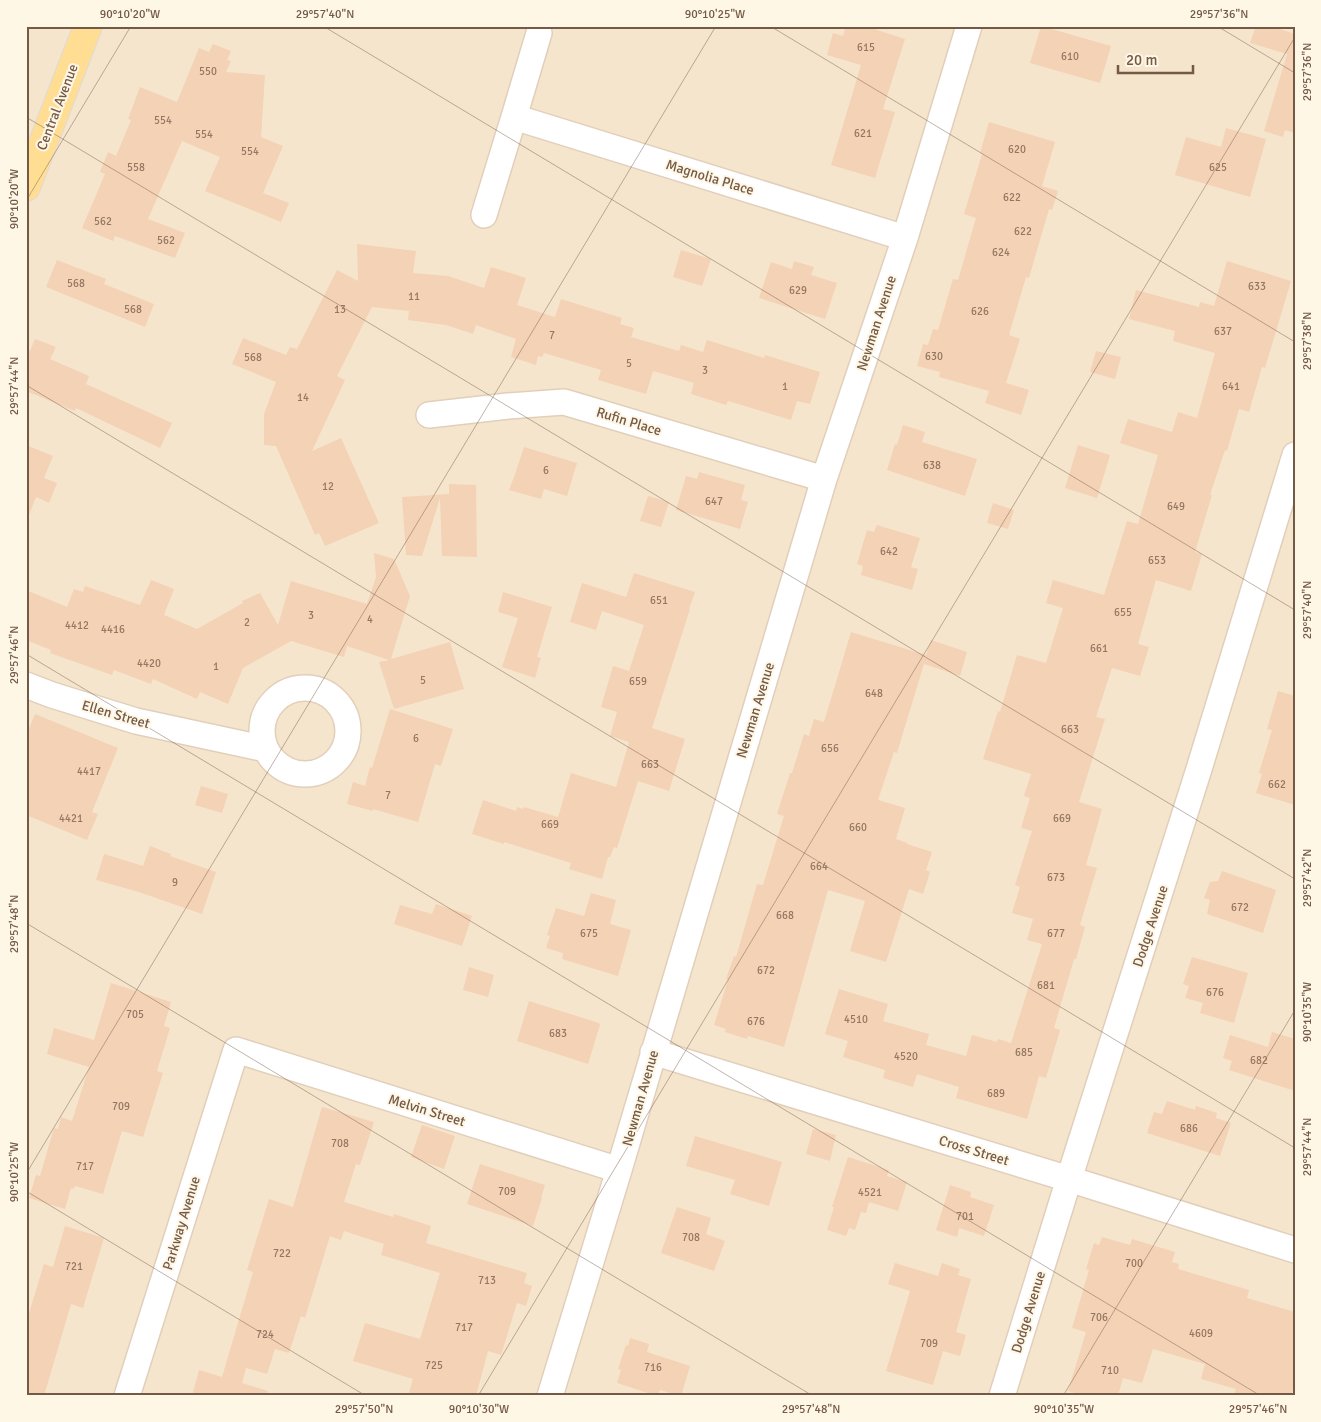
<svg xmlns="http://www.w3.org/2000/svg" width="1321" height="1422" font-family="Signika,sans-serif">
<rect width="100%" height="100%" fill="#fdf3df"/>
<path fill="#f5e5cd" d="M 26,26 L 1295,26 L 1295,1396 L 26,1396 Z"/>
<path fill="#f4d2b5" d="M 846,26 L 865,26 L 905,39 L 883,109 L 895,112 L 875,178 L 831,165 L 861,65 L 827,55 L 833,33 L 843,36 Z
M 1041,26 L 1111,46 L 1100,83 L 1030,63 Z
M 1256,26 L 1270,26 L 1295,34 L 1295,133 L 1285,130 L 1283,137 L 1264,131 L 1287,54 L 1250,43 Z
M 213,44 L 231,51 L 227,60 L 231,61 L 226,72 L 265,75 L 261,137 L 283,146 L 263,193 L 289,203 L 281,222 L 205,191 L 220,157 L 182,141 L 148,219 L 185,233 L 175,258 L 115,236 L 113,241 L 82,228 L 105,174 L 100,172 L 108,152 L 116,156 L 131,120 L 128,119 L 140,87 L 177,102 L 199,48 L 209,52 Z
M 989,122 L 1055,142 L 1042,186 L 1058,191 L 1052,210 L 1049,209 L 1029,278 L 1026,277 L 1009,335 L 1020,339 L 1006,383 L 1029,390 L 1021,415 L 985,403 L 989,391 L 939,377 L 940,372 L 917,366 L 923,344 L 928,345 L 933,329 L 938,330 L 953,279 L 958,280 L 976,218 L 964,214 L 982,154 L 980,153 Z
M 1226,128 L 1266,139 L 1250,197 L 1175,175 L 1186,137 L 1221,147 Z
M 357,244 L 416,251 L 413,273 L 448,276 L 484,288 L 491,267 L 526,278 L 517,305 L 555,317 L 561,299 L 622,318 L 620,324 L 634,328 L 631,337 L 679,351 L 681,345 L 703,352 L 707,340 L 764,358 L 765,355 L 820,372 L 810,404 L 797,401 L 791,420 L 728,401 L 726,405 L 691,394 L 694,383 L 653,371 L 646,394 L 598,380 L 601,370 L 544,353 L 542,357 L 538,356 L 536,365 L 511,357 L 516,339 L 476,325 L 473,334 L 446,325 L 408,320 L 409,311 L 372,307 L 337,376 L 345,380 L 312,451 L 341,438 L 379,523 L 325,546 L 319,533 L 315,535 L 276,446 L 264,445 L 264,414 L 276,382 L 232,364 L 243,338 L 286,355 L 290,347 L 297,349 L 337,270 L 358,281 Z
M 681,250 L 711,259 L 702,286 L 673,277 Z
M 57,260 L 106,279 L 104,284 L 154,304 L 145,327 L 46,287 Z
M 794,261 L 814,267 L 811,275 L 837,283 L 825,319 L 759,298 L 771,262 L 792,269 Z
M 1227,261 L 1291,281 L 1265,368 L 1262,367 L 1249,412 L 1239,409 L 1227,451 L 1225,450 L 1210,495 L 1212,495 L 1195,552 L 1202,554 L 1191,591 L 1156,580 L 1138,644 L 1149,647 L 1140,676 L 1112,668 L 1096,717 L 1105,719 L 1079,802 L 1102,809 L 1086,865 L 1097,868 L 1080,925 L 1085,927 L 1076,959 L 1074,959 L 1054,1028 L 1060,1030 L 1046,1078 L 1039,1076 L 1027,1119 L 956,1098 L 959,1087 L 917,1074 L 913,1087 L 883,1078 L 885,1070 L 843,1057 L 848,1041 L 825,1034 L 839,989 L 888,1004 L 883,1021 L 929,1034 L 926,1045 L 966,1056 L 972,1035 L 997,1042 L 998,1039 L 1011,1043 L 1042,944 L 1027,940 L 1033,919 L 1012,913 L 1020,887 L 1015,885 L 1032,831 L 1021,828 L 1030,798 L 1024,796 L 1031,774 L 983,759 L 998,711 L 1000,712 L 1017,655 L 1046,663 L 1063,608 L 1046,603 L 1053,580 L 1104,595 L 1127,521 L 1138,524 L 1158,455 L 1120,443 L 1128,419 L 1172,432 L 1178,412 L 1197,418 L 1215,353 L 1173,341 L 1175,331 L 1129,319 L 1136,290 L 1199,307 L 1200,302 L 1214,306 Z
M 35,339 L 56,347 L 50,359 L 89,376 L 86,384 L 172,423 L 160,448 L 76,408 L 75,411 L 26,391 L 26,350 L 30,351 Z
M 1096,351 L 1121,357 L 1115,379 L 1090,372 Z
M 903,425 L 925,432 L 922,442 L 977,459 L 965,496 L 887,470 L 895,444 L 897,445 Z
M 26,445 L 53,456 L 44,478 L 57,483 L 49,503 L 36,497 L 27,520 Z
M 1078,445 L 1110,455 L 1097,498 L 1065,488 Z
M 524,447 L 577,463 L 567,496 L 544,489 L 541,499 L 509,490 L 514,477 Z
M 699,472 L 745,485 L 741,500 L 748,502 L 740,529 L 676,510 L 686,476 L 697,479 Z
M 449,484 L 476,485 L 477,557 L 442,556 L 440,498 L 422,556 L 406,555 L 402,497 L 449,494 Z
M 648,496 L 669,502 L 661,527 L 640,521 Z
M 993,503 L 1014,510 L 1008,529 L 987,523 Z
M 877,525 L 920,538 L 911,567 L 918,569 L 912,590 L 861,575 L 863,566 L 857,564 L 867,530 L 874,532 Z
M 374,553 L 394,559 L 410,596 L 391,659 L 450,642 L 464,689 L 394,709 L 379,662 L 389,660 L 347,646 L 344,657 L 291,641 L 243,668 L 228,704 L 200,692 L 197,699 L 153,679 L 151,684 L 114,670 L 112,675 L 50,653 L 51,650 L 26,640 L 26,590 L 67,607 L 74,589 L 83,592 L 85,586 L 140,605 L 151,580 L 174,589 L 164,615 L 197,629 L 243,603 L 242,601 L 260,593 L 278,625 L 291,581 L 367,604 L 376,577 Z
M 634,573 L 695,592 L 689,609 L 690,609 L 652,728 L 685,739 L 669,791 L 638,781 L 617,848 L 614,847 L 610,857 L 608,857 L 602,879 L 569,869 L 571,863 L 504,842 L 504,844 L 472,834 L 483,800 L 516,811 L 517,807 L 523,809 L 524,807 L 558,817 L 571,773 L 616,787 L 629,742 L 610,736 L 617,712 L 601,707 L 613,666 L 629,671 L 644,625 L 602,611 L 596,630 L 570,622 L 582,583 L 626,597 Z
M 503,592 L 552,607 L 537,657 L 541,658 L 535,678 L 502,667 L 518,618 L 498,612 Z
M 851,632 L 926,655 L 931,640 L 967,652 L 960,676 L 924,664 L 897,753 L 894,752 L 878,800 L 905,808 L 896,839 L 907,843 L 907,844 L 932,852 L 926,870 L 930,872 L 923,894 L 909,889 L 886,962 L 850,951 L 865,901 L 828,890 L 784,1047 L 748,1036 L 747,1039 L 725,1032 L 726,1029 L 714,1025 L 728,980 L 726,979 L 734,956 L 736,957 L 757,884 L 763,885 L 784,816 L 777,814 L 790,773 L 792,773 L 804,734 L 809,736 L 814,719 L 824,722 Z
M 1278,691 L 1295,696 L 1295,805 L 1256,793 L 1262,774 L 1259,773 L 1272,730 L 1267,729 Z
M 390,709 L 453,729 L 441,766 L 435,764 L 418,822 L 373,809 L 373,811 L 347,804 L 353,782 L 365,786 L 370,767 L 372,768 Z
M 35,714 L 118,748 L 92,812 L 98,814 L 87,840 L 26,815 L 26,736 Z
M 201,786 L 228,794 L 222,813 L 195,805 Z
M 150,846 L 171,854 L 170,856 L 216,872 L 202,914 L 139,892 L 96,880 L 104,854 L 143,866 Z
M 1222,871 L 1276,890 L 1263,933 L 1207,914 L 1210,900 L 1204,898 L 1210,882 L 1218,881 Z
M 591,893 L 616,900 L 610,924 L 631,930 L 618,976 L 562,959 L 563,953 L 546,948 L 550,936 L 547,935 L 556,908 L 584,916 Z
M 436,904 L 472,916 L 462,946 L 394,924 L 400,905 L 432,914 Z
M 1192,957 L 1248,973 L 1234,1023 L 1200,1013 L 1203,1003 L 1185,998 L 1189,986 L 1183,984 Z
M 469,967 L 494,975 L 488,997 L 463,990 Z
M 111,983 L 171,1002 L 164,1026 L 170,1028 L 157,1071 L 163,1073 L 143,1137 L 122,1131 L 103,1194 L 75,1186 L 74,1189 L 71,1188 L 65,1209 L 29,1198 L 36,1175 L 40,1176 L 54,1128 L 58,1129 L 61,1117 L 72,1121 L 89,1067 L 47,1054 L 54,1028 L 94,1040 Z
M 529,1001 L 599,1023 L 600,1025 L 588,1064 L 517,1041 Z
M 1272,1032 L 1295,1039 L 1295,1091 L 1229,1070 L 1232,1061 L 1223,1058 L 1230,1035 L 1268,1047 Z
M 1167,1101 L 1195,1110 L 1196,1106 L 1217,1113 L 1216,1118 L 1231,1123 L 1220,1156 L 1147,1133 L 1154,1112 L 1162,1114 Z
M 322,1107 L 374,1122 L 360,1165 L 356,1164 L 344,1202 L 393,1217 L 394,1214 L 431,1226 L 426,1243 L 527,1273 L 524,1283 L 532,1286 L 526,1306 L 517,1303 L 501,1355 L 488,1351 L 476,1396 L 408,1396 L 413,1379 L 353,1361 L 365,1323 L 420,1339 L 440,1273 L 381,1255 L 384,1244 L 344,1231 L 341,1240 L 330,1236 L 305,1318 L 301,1316 L 289,1353 L 275,1349 L 267,1374 L 246,1368 L 242,1383 L 268,1391 L 267,1396 L 192,1396 L 199,1370 L 222,1377 L 253,1272 L 247,1270 L 269,1199 L 293,1207 Z
M 422,1125 L 455,1136 L 444,1169 L 411,1157 Z
M 813,1129 L 836,1135 L 830,1161 L 806,1154 Z
M 695,1136 L 782,1162 L 769,1206 L 730,1194 L 735,1180 L 686,1166 Z
M 848,1157 L 889,1170 L 887,1176 L 907,1182 L 898,1211 L 869,1202 L 866,1213 L 861,1212 L 855,1230 L 849,1228 L 846,1236 L 827,1230 L 834,1207 L 832,1207 Z
M 480,1164 L 545,1185 L 541,1198 L 542,1198 L 533,1226 L 467,1204 Z
M 950,1185 L 971,1192 L 970,1197 L 994,1205 L 984,1236 L 959,1228 L 957,1237 L 936,1230 Z
M 677,1207 L 711,1218 L 706,1234 L 725,1241 L 714,1271 L 661,1253 Z
M 65,1226 L 104,1238 L 83,1308 L 71,1304 L 44,1396 L 26,1396 L 26,1323 L 44,1264 L 53,1267 Z
M 1102,1237 L 1130,1245 L 1132,1239 L 1175,1252 L 1172,1262 L 1179,1264 L 1178,1269 L 1249,1290 L 1247,1298 L 1295,1312 L 1295,1383 L 1291,1396 L 1233,1396 L 1236,1389 L 1201,1379 L 1205,1364 L 1153,1349 L 1142,1383 L 1123,1378 L 1118,1396 L 1084,1396 L 1068,1391 L 1086,1332 L 1072,1328 L 1089,1270 L 1086,1269 L 1094,1243 L 1099,1245 Z
M 895,1263 L 938,1276 L 942,1263 L 960,1269 L 958,1275 L 971,1279 L 956,1332 L 966,1335 L 960,1356 L 943,1351 L 933,1385 L 886,1371 L 910,1291 L 888,1284 Z
M 630,1338 L 649,1344 L 647,1352 L 690,1366 L 681,1396 L 660,1390 L 657,1396 L 617,1383 L 621,1370 L 618,1369 L 626,1345 L 628,1346 Z"/>
<g fill="none" stroke-linecap="round" stroke-linejoin="round">
<defs>
<path id="minor" d="M 514,117 L 539,33
M 484,215 L 514,117 L 905,238
M 429,415 L 508,406 L 564,402 L 824,479
M 26,685 L 52,695 L 136,721 L 266,749
M262 731a43 43 0 1 1 86 0a43 43 0 1 1-86 0Z
M 653,1052 L 1069,1179 L 1295,1250
M 127,1396 L 236,1050 L 619,1170
M 550,1396 L 619,1170 L 824,479 L 905,238 L 969,26
M 1002,1396 L 1069,1179 L 1199,769 L 1295,455"/>
<path id="major" d="M 26,187 L 88,26"/>
</defs>
<use href="#minor" stroke="#e2cfba" stroke-width="28"/>
<use href="#major" stroke="#e0dad6" stroke-width="30"/>
<use href="#minor" stroke="#fff" stroke-width="25"/>
<use href="#major" stroke="#ffde94" stroke-width="28"/>
</g>
<path fill="none" stroke="#745946" stroke-width="1" stroke-opacity="0.45" d="M 323,26 L 1295,610M 770,26 L 1295,342M 1217,26 L 1295,73M 26,117 L 1295,879M 26,201 L 131,26M 26,385 L 1295,1148M 26,654 L 1261,1396M 26,923 L 813,1396M 26,1174 L 716,26M 26,1191 L 366,1396M 478,1396 L 1295,37M 1063,1396 L 1295,1010"/>
<g text-anchor="middle" stroke-width="4" stroke-linejoin="round" paint-order="stroke">
<g font-size="11" fill="#947762">
<text x="866" y="51">615</text>
<text x="1070" y="60">610</text>
<text x="208" y="75">550</text>
<text x="163" y="124">554</text>
<text x="863" y="137">621</text>
<text x="204" y="138">554</text>
<text x="1017" y="153">620</text>
<text x="250" y="155">554</text>
<text x="136" y="171">558</text>
<text x="1218" y="171">625</text>
<text x="1012" y="201">622</text>
<text x="103" y="225">562</text>
<text x="1023" y="235">622</text>
<text x="166" y="244">562</text>
<text x="1001" y="256">624</text>
<text x="76" y="287">568</text>
<text x="1257" y="290">633</text>
<text x="798" y="294">629</text>
<text x="414" y="300">11</text>
<text x="133" y="313">568</text>
<text x="340" y="313">13</text>
<text x="980" y="315">626</text>
<text x="1223" y="335">637</text>
<text x="552" y="339">7</text>
<text x="934" y="360">630</text>
<text x="253" y="361">568</text>
<text x="629" y="367">5</text>
<text x="705" y="374">3</text>
<text x="785" y="390">1</text>
<text x="1231" y="390">641</text>
<text x="303" y="401">14</text>
<text x="932" y="469">638</text>
<text x="546" y="474">6</text>
<text x="328" y="490">12</text>
<text x="714" y="505">647</text>
<text x="1176" y="510">649</text>
<text x="889" y="555">642</text>
<text x="1157" y="564">653</text>
<text x="659" y="604">651</text>
<text x="1123" y="616">655</text>
<text x="311" y="619">3</text>
<text x="370" y="623">4</text>
<text x="247" y="626">2</text>
<text x="77" y="629">4412</text>
<text x="113" y="633">4416</text>
<text x="1099" y="652">661</text>
<text x="149" y="667">4420</text>
<text x="216" y="670">1</text>
<text x="423" y="684">5</text>
<text x="638" y="685">659</text>
<text x="874" y="697">648</text>
<text x="1070" y="733">663</text>
<text x="416" y="742">6</text>
<text x="830" y="752">656</text>
<text x="650" y="768">663</text>
<text x="89" y="775">4417</text>
<text x="1277" y="788">662</text>
<text x="388" y="799">7</text>
<text x="71" y="822">4421</text>
<text x="1062" y="822">669</text>
<text x="550" y="828">669</text>
<text x="858" y="831">660</text>
<text x="819" y="870">664</text>
<text x="1056" y="881">673</text>
<text x="175" y="886">9</text>
<text x="1240" y="911">672</text>
<text x="785" y="919">668</text>
<text x="589" y="937">675</text>
<text x="1056" y="937">677</text>
<text x="766" y="974">672</text>
<text x="1046" y="989">681</text>
<text x="1215" y="996">676</text>
<text x="135" y="1018">705</text>
<text x="856" y="1023">4510</text>
<text x="756" y="1025">676</text>
<text x="558" y="1037">683</text>
<text x="1024" y="1056">685</text>
<text x="906" y="1060">4520</text>
<text x="1259" y="1064">682</text>
<text x="996" y="1097">689</text>
<text x="121" y="1110">709</text>
<text x="1189" y="1132">686</text>
<text x="340" y="1147">708</text>
<text x="85" y="1170">717</text>
<text x="507" y="1195">709</text>
<text x="870" y="1196">4521</text>
<text x="965" y="1220">701</text>
<text x="691" y="1241">708</text>
<text x="282" y="1257">722</text>
<text x="1134" y="1267">700</text>
<text x="74" y="1270">721</text>
<text x="487" y="1284">713</text>
<text x="1099" y="1321">706</text>
<text x="464" y="1331">717</text>
<text x="1201" y="1337">4609</text>
<text x="265" y="1338">724</text>
<text x="929" y="1347">709</text>
<text x="434" y="1369">725</text>
<text x="653" y="1371">716</text>
<text x="1110" y="1374">710</text>
</g>
<g font-size="14" fill="#745946" stroke="#fff7e6">
<text transform="translate(57 107) rotate(-69)" y="5">Central Avenue</text>
<text transform="translate(710 177) rotate(17)" y="5">Magnolia Place</text>
<text transform="translate(876 323) rotate(-72)" y="5">Newman Avenue</text>
<text transform="translate(629 421) rotate(17)" y="5">Rufin Place</text>
<text transform="translate(755 710) rotate(-73)" y="5">Newman Avenue</text>
<text transform="translate(116 714) rotate(16)" y="5">Ellen Street</text>
<text transform="translate(1150 926) rotate(-72)" y="5">Dodge Avenue</text>
<text transform="translate(640 1098) rotate(-74)" y="5">Newman Avenue</text>
<text transform="translate(427 1110) rotate(17)" y="5">Melvin Street</text>
<text transform="translate(974 1150) rotate(17)" y="5">Cross Street</text>
<text transform="translate(181 1223) rotate(-73)" y="5">Parkway Avenue</text>
<text transform="translate(1028 1312) rotate(-73)" y="5">Dodge Avenue</text>
</g>
</g>
<rect width="1321" height="1422" fill="none" stroke="#fff7e6" stroke-width="55"/>
<path d="M1118 65v8h75v-8" fill="none" stroke="#745946" stroke-width="2.5"/>
<text x="1126" y="65" font-size="15" fill="#745946" stroke="#fff7e6" stroke-width="4" paint-order="stroke">20 m</text>
<rect x="28" y="28" width="1266" height="1366" fill="none" stroke="#745946" stroke-width="2"/>
<g font-size="12" text-anchor="middle" fill="#745946">
<text x="130" y="18">90°10'20"W</text>
<text x="325" y="18">29°57'40"N</text>
<text x="715" y="18">90°10'25"W</text>
<text x="1219" y="18">29°57'36"N</text>
<text transform="translate(1307 72) rotate(-90)" y="4">29°57'36"N</text>
<text transform="translate(14 199) rotate(-90)" y="4">90°10'20"W</text>
<text transform="translate(1307 341) rotate(-90)" y="4">29°57'38"N</text>
<text transform="translate(14 386) rotate(-90)" y="4">29°57'44"N</text>
<text transform="translate(1307 610) rotate(-90)" y="4">29°57'40"N</text>
<text transform="translate(14 655) rotate(-90)" y="4">29°57'46"N</text>
<text transform="translate(1307 878) rotate(-90)" y="4">29°57'42"N</text>
<text transform="translate(14 924) rotate(-90)" y="4">29°57'48"N</text>
<text transform="translate(1307 1012) rotate(-90)" y="4">90°10'35"W</text>
<text transform="translate(1307 1147) rotate(-90)" y="4">29°57'44"N</text>
<text transform="translate(14 1172) rotate(-90)" y="4">90°10'25"W</text>
<text x="364" y="1413">29°57'50"N</text>
<text x="479" y="1413">90°10'30"W</text>
<text x="811" y="1413">29°57'48"N</text>
<text x="1064" y="1413">90°10'35"W</text>
<text x="1258" y="1413">29°57'46"N</text>
</g>
</svg>
